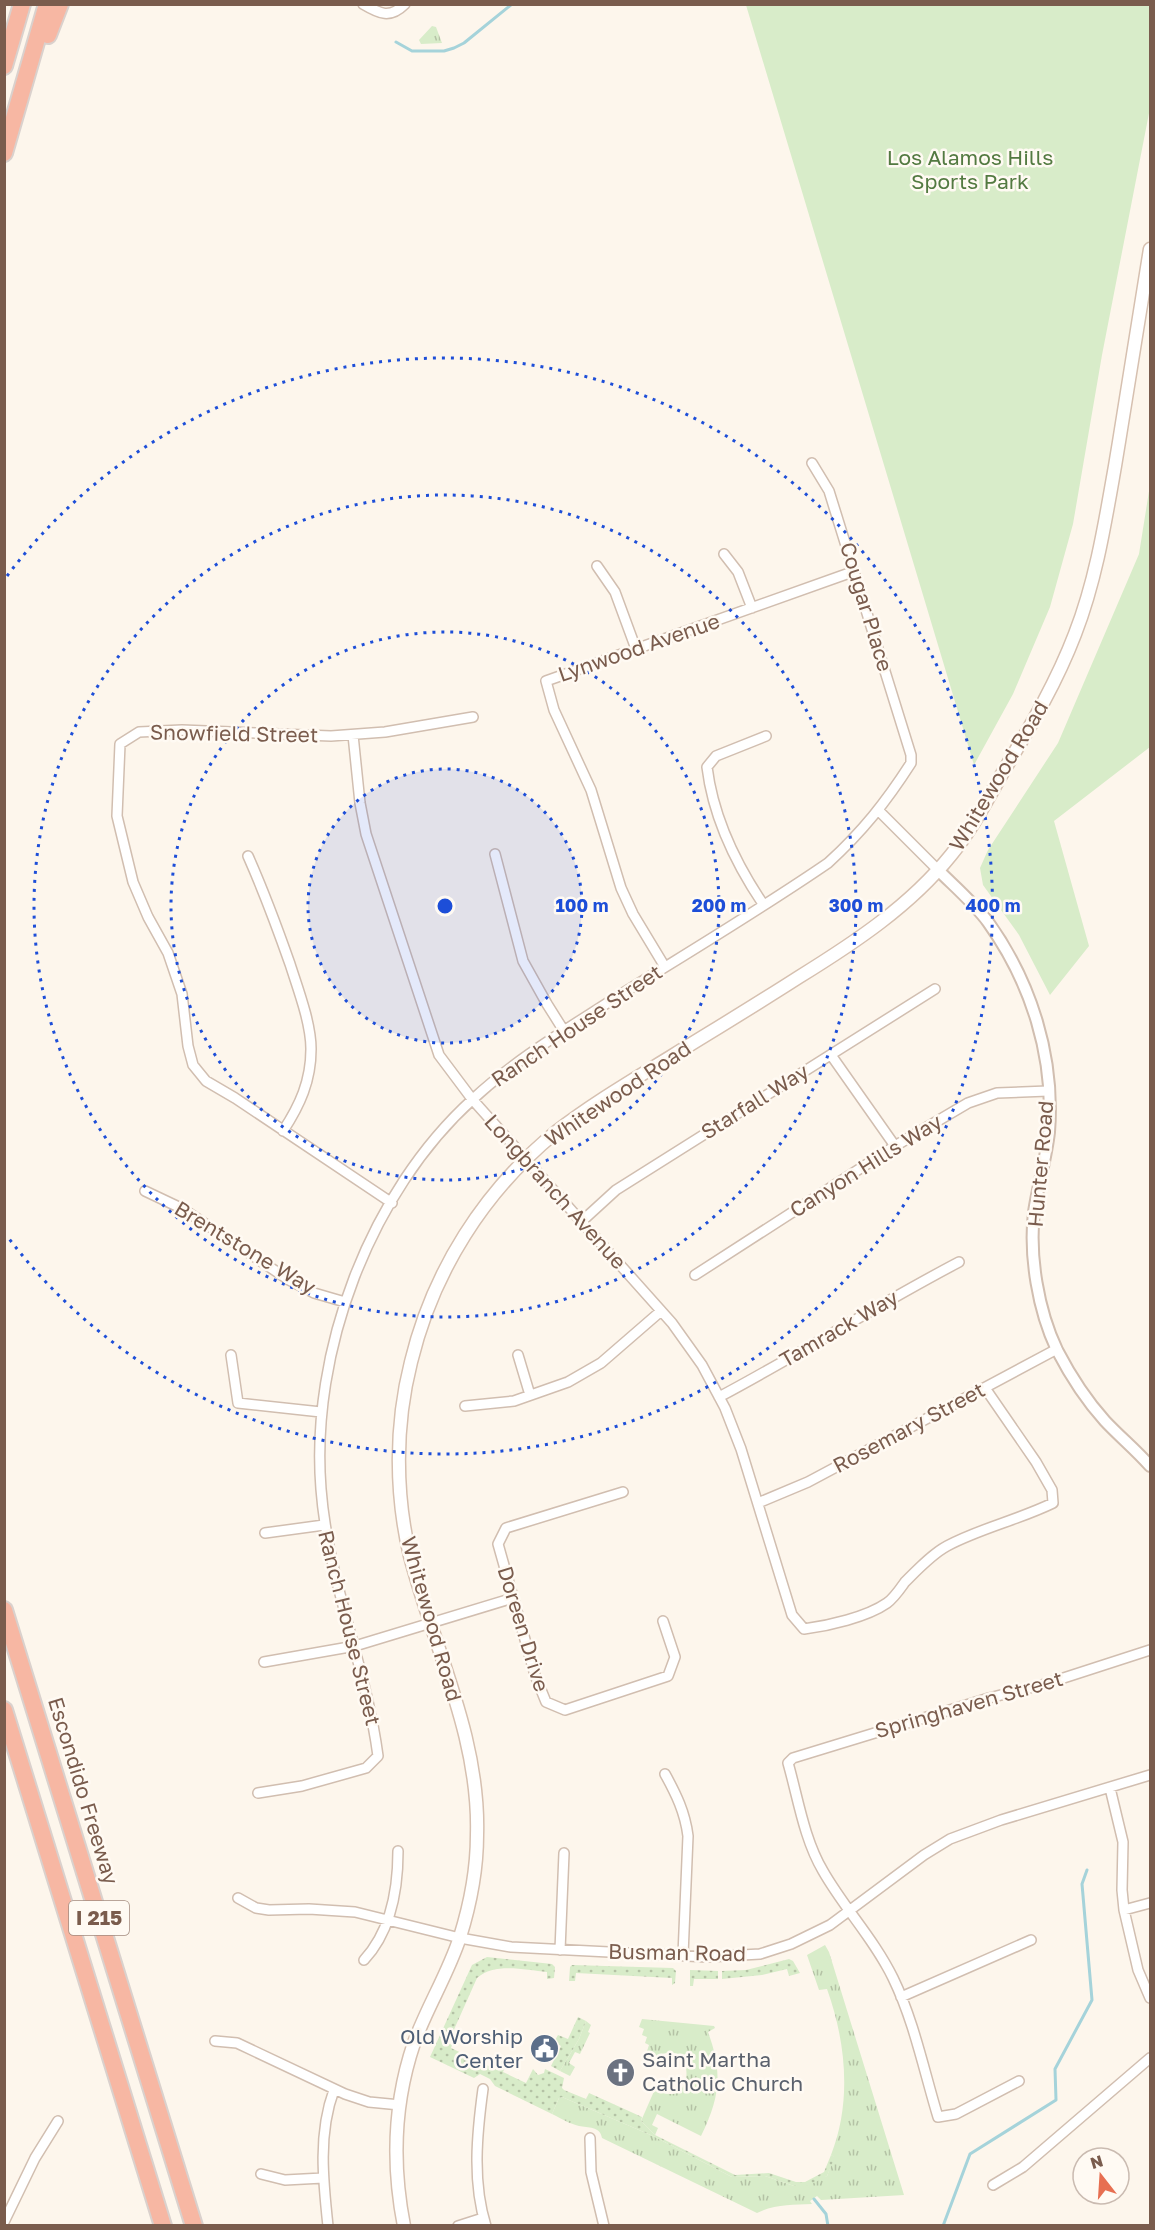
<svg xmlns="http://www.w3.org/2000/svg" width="1155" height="2230" font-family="'Golos Text',sans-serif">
<defs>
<pattern id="grass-tufts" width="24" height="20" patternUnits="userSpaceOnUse" patternTransform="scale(1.5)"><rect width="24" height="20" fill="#d8ecc9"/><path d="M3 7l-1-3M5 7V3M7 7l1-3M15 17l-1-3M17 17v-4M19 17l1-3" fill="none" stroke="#b4c2a5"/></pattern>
<pattern id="garden-dots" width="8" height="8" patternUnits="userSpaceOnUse" patternTransform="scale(1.5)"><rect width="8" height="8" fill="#d8ecc9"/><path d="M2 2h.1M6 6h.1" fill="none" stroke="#b4c2a5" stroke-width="1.8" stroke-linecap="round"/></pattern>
</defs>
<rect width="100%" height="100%" fill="#fdf6ec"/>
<path fill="url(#grass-tufts)" d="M 432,26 L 436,27 L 442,43 L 421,44 L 419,40 Z
M 825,1945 L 829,1952 L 904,2195 L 821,2200 L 817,2196 L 810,2201 L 812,2204 C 793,2205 775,2204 757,2213 L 602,2138 C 600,2126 588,2128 579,2126 C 570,2124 560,2118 552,2114 L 559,2098 L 562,2097 L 653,2136 L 732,2177 L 765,2176 L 794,2186 L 827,2176 L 834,2157 L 831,2155 C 852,2102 846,2042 827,1989 L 819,1990 L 807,1955 Z
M 642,2019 L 714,2026 L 715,2028 L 708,2032 C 723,2073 720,2097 701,2136 L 657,2114 L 652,2125 L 658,2128 L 655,2135 L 641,2121 L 655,2089 C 697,2115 697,2031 655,2058 L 646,2054 L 649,2045 L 645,2043 L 647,2037 L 642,2035 L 644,2029 L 639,2027 Z
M 586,2021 L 591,2025 L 588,2032 L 590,2033 L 580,2054 L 575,2052 L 569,2063 L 575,2067 L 570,2076 L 560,2071 L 579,2039 Z"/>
<path fill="#d8ecc9" d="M 746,5 L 1150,5 L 1150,108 L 1102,355 L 1073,524 L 1050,607 L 1013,694 L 974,765 Z
M 1150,485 L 1150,747 L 1054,821 L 1089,946 L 1050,995 L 1019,935 L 983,885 L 980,868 L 988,850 L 1058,743 L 1139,554 Z"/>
<path fill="url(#garden-dots)" d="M 487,1957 L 552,1964 L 555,1967 L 554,1978 L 547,1979 L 547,1972 C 525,1970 495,1962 477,1978 L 448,2043 L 452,2045 L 451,2048 L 497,2070 L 505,2055 L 509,2058 L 503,2072 L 526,2083 L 533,2069 L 538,2075 L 544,2073 L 545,2069 L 564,2078 L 562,2088 L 564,2090 L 586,2099 L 589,2093 L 642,2117 L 641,2121 L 655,2135 L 735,2175 L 769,2173 L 796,2182 L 805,2182 L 824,2172 L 831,2155 L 835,2157 L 827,2176 L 810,2185 L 794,2186 L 765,2176 L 732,2177 L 653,2136 L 562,2097 L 559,2098 L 552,2114 L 495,2086 L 490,2079 L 480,2074 L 474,2078 L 430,2057 L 472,1965 Z
M 789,1959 L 793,1961 L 800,1973 L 789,1976 L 787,1969 L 762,1975 L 722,1979 L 722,1971 L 746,1970 Z
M 572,1965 L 673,1968 L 676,1971 L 675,1983 L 672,1985 L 672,1978 L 576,1973 L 575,1981 L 569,1981 L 570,1967 Z
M 690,1970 L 718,1971 L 718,1979 L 694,1979 L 693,1986 L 690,1986 Z
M 578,2017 L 586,2021 L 579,2039 L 560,2071 L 551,2066 L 561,2046 L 554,2042 L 558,2035 L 568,2039 Z"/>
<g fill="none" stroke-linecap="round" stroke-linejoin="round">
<path stroke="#a5d3da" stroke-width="3" d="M 396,42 L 412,51 L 444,51 L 454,48 L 464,43 L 512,4
M 814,2199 L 826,2214 L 828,2226
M 943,2226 L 970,2154 L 1056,2100 L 1055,2069 L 1092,2000 L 1082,1884 L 1087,1870"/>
<defs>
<path id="minor" d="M 363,4 C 380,14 390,19 405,4
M 724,554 L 738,572 L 752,608
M 597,566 L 615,592 L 636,649
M 353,735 L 360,803 L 366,834 L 439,1055 L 472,1099 L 672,1323 L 702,1365 L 725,1408 L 741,1449 L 792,1615 L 804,1629 C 828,1626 867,1617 887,1603 C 894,1598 900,1589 905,1582 C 917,1570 932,1554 947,1546 C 981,1528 1018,1520 1053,1503 L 1052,1490 L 1036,1462 L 985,1388
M 879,811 L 938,870
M 495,854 L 523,961 L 547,1004 L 564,1031
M 248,856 C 264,892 277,927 290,964 C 298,989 311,1023 311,1049 C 311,1081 300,1105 283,1131
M 763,904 C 736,864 713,816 707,767 L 716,756 L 766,736
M 665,967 L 633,914 L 621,888 L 591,790 L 554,710 L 546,681 L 855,571
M 831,1055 L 895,1146
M 145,1191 L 183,1209 L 289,1280 L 314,1293 L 345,1302
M 392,1203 L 235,1098 L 206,1081 L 193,1065 L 188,1046 L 182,994 L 168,953 L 148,917 L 133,882 L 117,816 L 120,744 L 139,732 L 182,730 L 331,736 L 385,732 L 473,717
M 581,1222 L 616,1190 L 935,989
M 695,1275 L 895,1146 L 968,1103 L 997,1093 L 1048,1091
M 231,1355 L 238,1403 L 321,1412
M 518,1355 L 530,1395
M 719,1397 C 800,1354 877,1305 959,1262
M 465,1406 L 514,1401 L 568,1382 L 601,1363 L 661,1311
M 623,1492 L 506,1528 L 498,1544 L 535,1675 L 546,1702 L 565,1710 L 668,1676 L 675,1657 L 663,1621
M 758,1503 L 808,1482 L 1057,1349
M 265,1533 L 324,1525
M 264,1662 L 355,1646 L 513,1598
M 665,1774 C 676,1794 685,1812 688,1836 L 683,1955
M 1110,1788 L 1123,1842 L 1122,1890 L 1124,1910 L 1138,1970 L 1150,1998
M 258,1793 L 302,1786 L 366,1768 L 378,1756 C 366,1665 328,1581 321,1489 C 310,1352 370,1192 473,1099 C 515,1060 564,1031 612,1000 C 684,955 758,911 828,863 C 862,832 886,802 911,763 L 911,755 L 829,491 L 812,463
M 238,1898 L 256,1908 L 269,1910 L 309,1909 L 355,1912 L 460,1938 L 511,1947 L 707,1957 L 760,1954 L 791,1944 L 830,1925 L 924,1855 L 950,1839 L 1001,1820 L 1150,1775
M 1124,1910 L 1150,1903
M 560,1950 L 564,1853
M 364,1960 C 391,1931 398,1890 398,1851
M 901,1997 L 1031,1940
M 215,2041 L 237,2043 L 345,2094 L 369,2102 L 400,2105
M 1019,2081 L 956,2114 L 938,2117 C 924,2071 914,2021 893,1978 C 874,1939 844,1908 823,1871 C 804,1839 798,1798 788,1763 L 793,1758 L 989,1698 L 1045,1684 L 1150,1650
M 483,2089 C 477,2133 472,2182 486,2226
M 590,2138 L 591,2172 L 604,2226
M 261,2174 L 285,2180 L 323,2178
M 993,2185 L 1023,2167 L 1150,2058
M 4,2222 L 35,2158 L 58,2121
M 328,2226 C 323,2180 318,2133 334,2090
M 458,2226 L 483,2218"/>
<path id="tertiary" d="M 938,870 C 954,886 974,903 988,922 C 1031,982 1055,1057 1049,1132 C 1046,1159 1038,1185 1034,1212 C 1029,1256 1038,1310 1057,1350 C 1070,1375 1086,1400 1105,1421 C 1120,1437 1136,1450 1150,1466"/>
<path id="secondary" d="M 404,2226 C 392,2165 394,2102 414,2043 C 427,2007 448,1974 460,1937 C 470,1905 477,1869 477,1835 C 480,1737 434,1649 410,1556 C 395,1493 395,1425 411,1362 C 433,1271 484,1191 556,1132 C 592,1104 633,1080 672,1056 C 714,1030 757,1004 799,977 C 854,943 910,906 951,855 C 973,828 989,796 1006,767 C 1032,724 1057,681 1075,634 C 1096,580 1105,523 1115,466 C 1127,394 1138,322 1150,249"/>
<path id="motorway" d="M 48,35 L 60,4
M 4,66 L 22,4
M 4,153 L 47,4
M 4,1610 L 194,2226
M 4,1710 L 163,2226"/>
</defs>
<use href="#minor" stroke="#d1beb0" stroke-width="12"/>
<use href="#tertiary" stroke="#d1beb0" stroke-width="14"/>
<use href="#secondary" stroke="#d6c0b0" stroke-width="15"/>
<use href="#motorway" stroke="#dad1cd" stroke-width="20"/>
<use href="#minor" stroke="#fff" stroke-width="9"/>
<use href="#tertiary" stroke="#fff" stroke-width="10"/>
<use href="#secondary" stroke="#fff" stroke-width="12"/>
<use href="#motorway" stroke="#f7b7a3" stroke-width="16"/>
</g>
<circle cx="445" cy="906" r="137" fill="#1d4ed8" fill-opacity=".12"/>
<g fill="none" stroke="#1d4ed8" stroke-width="3" stroke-dasharray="3 6">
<circle cx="445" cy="906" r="137"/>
<circle cx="445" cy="906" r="274"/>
<circle cx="445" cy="906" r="411"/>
<path d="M7 576A548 548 0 1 1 7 1236"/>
</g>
<defs>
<symbol id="civic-disc" viewBox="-11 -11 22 22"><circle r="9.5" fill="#5c6f8a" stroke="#fffaf3"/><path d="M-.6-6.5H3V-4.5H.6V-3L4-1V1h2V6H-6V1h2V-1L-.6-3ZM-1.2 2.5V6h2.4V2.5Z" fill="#fff"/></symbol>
<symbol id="church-disc" viewBox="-11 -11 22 22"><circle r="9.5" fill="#6b7280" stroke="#fffaf3"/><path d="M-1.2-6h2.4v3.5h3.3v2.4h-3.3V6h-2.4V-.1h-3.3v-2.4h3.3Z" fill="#fff"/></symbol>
</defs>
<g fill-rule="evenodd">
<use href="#civic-disc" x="528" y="2032" width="33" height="33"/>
<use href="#church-disc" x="604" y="2056" width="33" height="33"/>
</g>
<g text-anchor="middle" stroke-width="5" stroke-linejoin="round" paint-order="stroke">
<rect fill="#fffaf3" stroke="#a28b7f" stroke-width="1.5" x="69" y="1901" width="60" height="34" rx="4.5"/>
<g font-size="20" font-weight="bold" fill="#7a5c4d">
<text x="99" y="1925">I 215</text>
</g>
<g font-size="21" fill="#537a41" stroke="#fffaf3">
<text x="970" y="165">Los Alamos Hills<tspan x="970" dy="24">Sports Park</tspan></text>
</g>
<g font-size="21" fill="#7a5c4d" stroke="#fffaf3">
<text transform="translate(866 607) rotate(73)" y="7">Cougar Place</text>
<text transform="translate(639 648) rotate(-19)" y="7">Lynwood Avenue</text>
<text transform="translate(234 734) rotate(1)" y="7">Snowfield Street</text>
<text transform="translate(999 776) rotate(-59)" y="7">Whitewood Road</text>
<text transform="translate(577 1026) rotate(-34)" y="7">Ranch House Street</text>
<text transform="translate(618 1094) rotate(-34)" y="7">Whitewood Road</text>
<text transform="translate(755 1102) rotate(-32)" y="7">Starfall Way</text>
<text transform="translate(1041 1164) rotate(-85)" y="7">Hunter Road</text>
<text transform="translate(866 1166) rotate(-32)" y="7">Canyon Hills Way</text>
<text transform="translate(555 1192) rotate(48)" y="7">Longbranch Avenue</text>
<text transform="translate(245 1248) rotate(31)" y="7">Brentstone Way</text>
<text transform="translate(839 1329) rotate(-30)" y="7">Tamrack Way</text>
<text transform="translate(909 1428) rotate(-28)" y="7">Rosemary Street</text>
<text transform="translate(431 1619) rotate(74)" y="7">Whitewood Road</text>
<text transform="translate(349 1628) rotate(76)" y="7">Ranch House Street</text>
<text transform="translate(523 1629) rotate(73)" y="7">Doreen Drive</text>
<text transform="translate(969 1705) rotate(-16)" y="7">Springhaven Street</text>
<text transform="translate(83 1791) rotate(73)" y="7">Escondido Freeway</text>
<text transform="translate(677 1953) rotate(1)" y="7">Busman Road</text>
</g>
<g font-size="21" fill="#4e5e75" stroke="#fffaf3" text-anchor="end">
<text x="523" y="2044">Old Worship<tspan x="523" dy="24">Center</tspan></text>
</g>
<g font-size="21" fill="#5b616d" stroke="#fffaf3" text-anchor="start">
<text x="642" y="2067">Saint Martha<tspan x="642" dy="24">Catholic Church</tspan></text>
</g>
</g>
<circle cx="445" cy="906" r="9" fill="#1d4ed8" stroke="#fffaf3" stroke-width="3"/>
<g font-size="18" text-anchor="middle" font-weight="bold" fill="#1d4ed8" stroke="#fffaf3" stroke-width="5" stroke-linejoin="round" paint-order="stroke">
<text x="582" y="912">100 m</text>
<text x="719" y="912">200 m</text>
<text x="856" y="912">300 m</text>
<text x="993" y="912">400 m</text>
</g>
<rect width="1155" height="2230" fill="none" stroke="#7a5c4d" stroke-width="12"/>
<g transform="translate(1101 2176) rotate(343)"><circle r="28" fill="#fffaf3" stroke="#cabbb1" stroke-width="1.5"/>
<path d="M0-4.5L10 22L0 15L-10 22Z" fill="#e76f51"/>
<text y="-9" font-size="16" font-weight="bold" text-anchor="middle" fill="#7a5c4d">N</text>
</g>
</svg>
